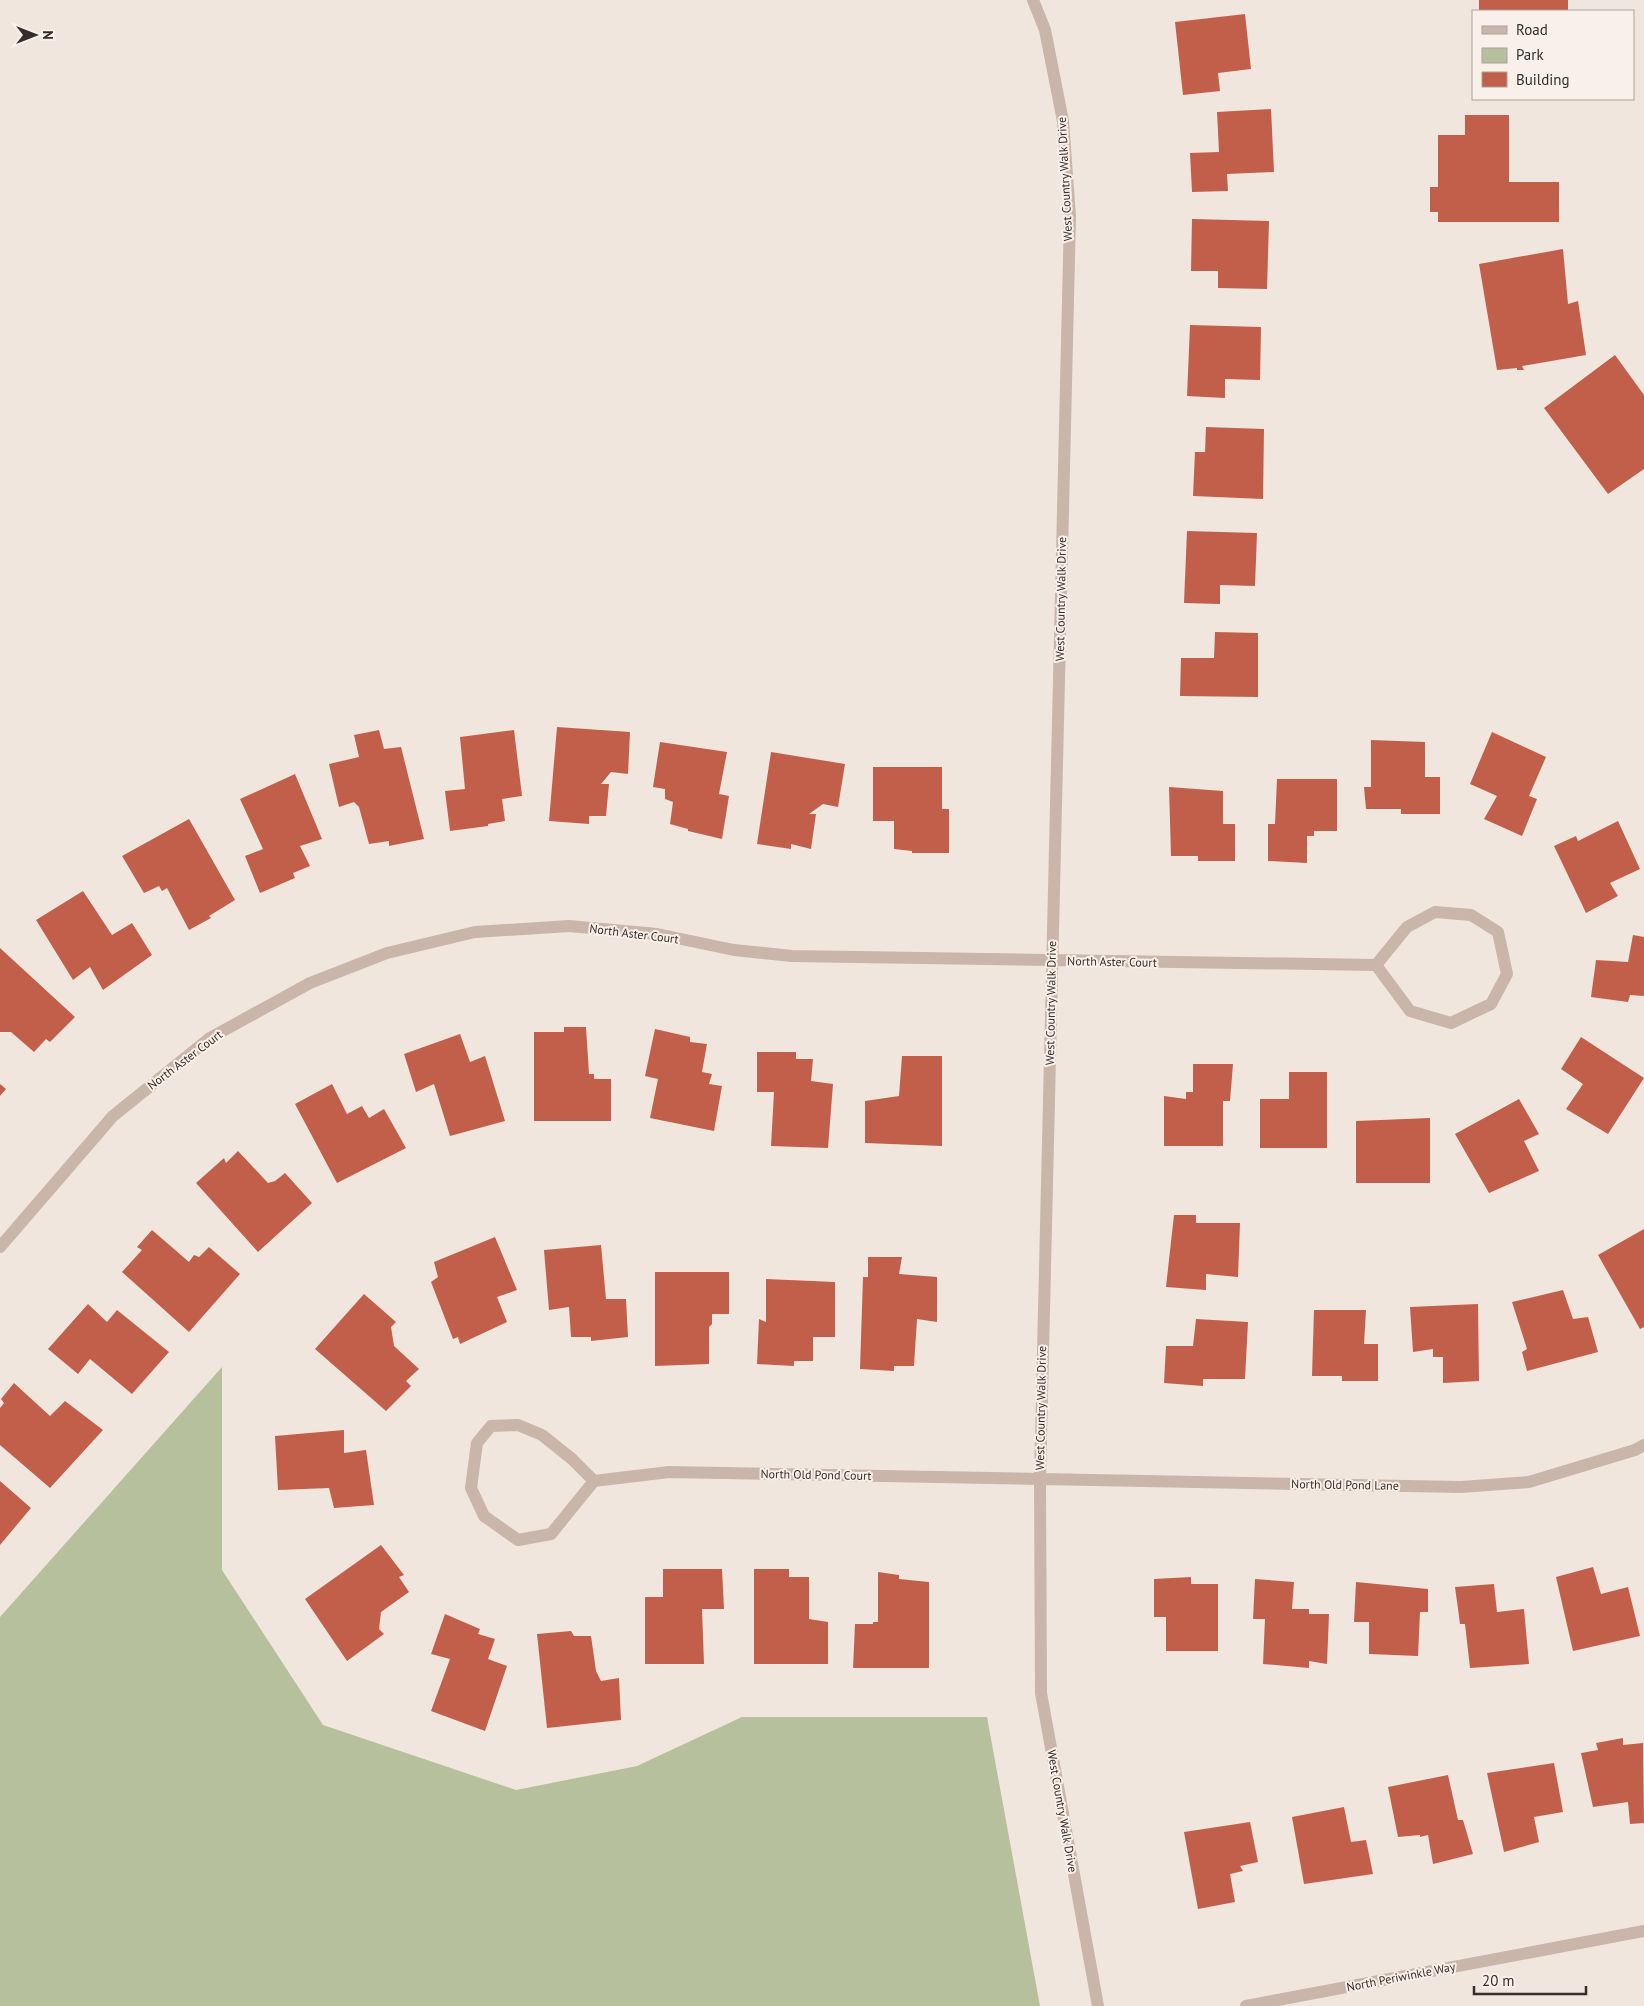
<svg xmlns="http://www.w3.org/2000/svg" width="1644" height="2006" font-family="'PT Sans',sans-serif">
<rect width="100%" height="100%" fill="#f1e6dd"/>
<path fill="#b6c09d" d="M 222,1367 L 222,1570 L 323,1725 L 516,1790 L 637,1766 L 742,1717 L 987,1717 L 1040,2006 L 0,2006 L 0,1617 Z"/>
<path fill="#c15f4b" d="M 1479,0 L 1568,0 L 1568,11 L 1479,11 Z
M 1245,14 L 1251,69 L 1218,73 L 1220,91 L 1183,95 L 1175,22 Z
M 1271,109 L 1274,172 L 1227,174 L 1228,191 L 1192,192 L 1190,153 L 1219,152 L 1217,112 Z
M 1465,115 L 1509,115 L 1509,182 L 1559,182 L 1559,222 L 1438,222 L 1438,212 L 1430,212 L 1430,187 L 1438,187 L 1438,135 L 1465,135 Z
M 1192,219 L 1269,221 L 1267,289 L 1218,288 L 1218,271 L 1191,271 Z
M 1563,249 L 1568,304 L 1578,301 L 1586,355 L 1522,366 L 1524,370 L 1517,370 L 1517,368 L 1497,370 L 1479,264 Z
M 1190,325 L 1261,327 L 1260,380 L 1225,379 L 1225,398 L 1187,396 Z
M 1615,355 L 1644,395 L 1644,469 L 1608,494 L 1544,408 Z
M 1206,427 L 1264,429 L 1263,499 L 1193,496 L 1195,452 L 1205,452 Z
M 1187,531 L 1257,533 L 1255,586 L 1220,585 L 1220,604 L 1184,603 Z
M 1215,632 L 1258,633 L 1258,697 L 1180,696 L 1181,658 L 1214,658 Z
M 557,727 L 630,732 L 628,774 L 611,772 L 601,784 L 609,784 L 606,816 L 589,816 L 589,824 L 549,821 Z
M 379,730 L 384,749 L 401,747 L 424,839 L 389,846 L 389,841 L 369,844 L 359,807 L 354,802 L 339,807 L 329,764 L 359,757 L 354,735 Z
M 514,730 L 522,796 L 502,799 L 505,821 L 488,824 L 488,826 L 450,831 L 445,791 L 465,789 L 460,737 Z
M 1492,732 L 1546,757 L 1529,796 L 1537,799 L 1522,836 L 1484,819 L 1497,796 L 1470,784 Z
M 1371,740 L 1425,742 L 1425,777 L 1440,777 L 1440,814 L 1401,814 L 1401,809 L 1366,809 L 1364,787 L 1371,787 Z
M 660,742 L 727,752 L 719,794 L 729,796 L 722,839 L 688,831 L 688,829 L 670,824 L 673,802 L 665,799 L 665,789 L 653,787 Z
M 771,752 L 845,764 L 838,807 L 823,804 L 809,814 L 816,814 L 811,849 L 791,844 L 791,849 L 757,844 Z
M 873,767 L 942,767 L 942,809 L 949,809 L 949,853 L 912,853 L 912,851 L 894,849 L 894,821 L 873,821 Z
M 295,774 L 322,839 L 300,846 L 310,866 L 293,873 L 295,878 L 260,893 L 245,856 L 263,849 L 240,799 Z
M 1277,779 L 1337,779 L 1337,831 L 1314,831 L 1314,836 L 1307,836 L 1307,863 L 1268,861 L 1268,824 L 1275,824 Z
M 1169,787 L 1223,791 L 1223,824 L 1235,824 L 1235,861 L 1198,861 L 1198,856 L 1171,856 Z
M 189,819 L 235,900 L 209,916 L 211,918 L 189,930 L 167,888 L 162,891 L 159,886 L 144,893 L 122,856 Z
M 1618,821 L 1640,869 L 1610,883 L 1618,896 L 1586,913 L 1554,846 L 1576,836 L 1578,841 Z
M 83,891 L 112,935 L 132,923 L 152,955 L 103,990 L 90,967 L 73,980 L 36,920 Z
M 1633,935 L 1644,937 L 1644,996 L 1630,995 L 1628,1002 L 1591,997 L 1596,960 L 1628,962 Z
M 0,948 L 75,1017 L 50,1042 L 46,1039 L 34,1052 L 11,1032 L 0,1032 Z
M 564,1027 L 586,1027 L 589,1074 L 594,1074 L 594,1079 L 611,1079 L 611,1121 L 534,1121 L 534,1032 L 564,1032 Z
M 655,1029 L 690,1037 L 690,1042 L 707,1044 L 702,1072 L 712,1074 L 709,1084 L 722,1086 L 714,1131 L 650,1118 L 658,1079 L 645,1076 Z
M 460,1034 L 470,1062 L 485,1056 L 505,1121 L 450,1136 L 434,1084 L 416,1092 L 404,1054 Z
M 1581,1037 L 1644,1078 L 1608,1134 L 1566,1109 L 1583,1084 L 1561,1069 Z
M 757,1052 L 796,1052 L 796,1059 L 813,1059 L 811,1081 L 833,1084 L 828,1148 L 771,1146 L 774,1092 L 757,1092 Z
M 902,1056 L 942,1056 L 942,1146 L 865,1143 L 865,1101 L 899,1096 Z
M 1193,1064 L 1233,1064 L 1230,1101 L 1223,1101 L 1223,1146 L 1164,1146 L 1164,1096 L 1186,1099 L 1186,1092 L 1193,1092 Z
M 1289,1072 L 1327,1072 L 1327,1148 L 1260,1148 L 1260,1099 L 1289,1099 Z
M 0,1084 L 6,1089 L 0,1096 Z
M 332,1084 L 347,1114 L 362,1106 L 369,1118 L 384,1109 L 406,1148 L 337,1183 L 295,1104 Z
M 1519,1099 L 1539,1134 L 1524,1141 L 1539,1171 L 1489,1193 L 1455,1134 Z
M 1430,1118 L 1430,1183 L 1356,1183 L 1356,1121 Z
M 238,1151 L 268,1183 L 275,1181 L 285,1173 L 312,1203 L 258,1252 L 196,1183 L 224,1158 L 226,1163 Z
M 1174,1215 L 1196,1215 L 1196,1223 L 1240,1223 L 1238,1277 L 1206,1274 L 1206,1290 L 1166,1287 Z
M 1644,1229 L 1644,1327 L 1640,1329 L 1598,1255 Z
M 152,1230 L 189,1262 L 194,1255 L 199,1257 L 209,1247 L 240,1274 L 189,1332 L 122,1272 L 142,1250 L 137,1247 Z
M 495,1237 L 517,1290 L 497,1297 L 507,1322 L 460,1344 L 458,1337 L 453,1339 L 431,1282 L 438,1277 L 434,1262 Z
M 601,1245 L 606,1299 L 626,1299 L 628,1337 L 591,1341 L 591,1337 L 571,1337 L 569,1307 L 549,1310 L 544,1250 Z
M 868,1257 L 902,1257 L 899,1274 L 937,1277 L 937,1322 L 917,1319 L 914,1366 L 894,1366 L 894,1371 L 860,1369 L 863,1277 L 868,1277 Z
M 655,1272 L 729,1272 L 729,1314 L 712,1314 L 712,1324 L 709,1327 L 709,1364 L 655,1366 Z
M 766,1279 L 835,1282 L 835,1337 L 813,1337 L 813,1361 L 794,1361 L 794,1366 L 757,1364 L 759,1319 L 766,1322 Z
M 1563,1290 L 1573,1319 L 1588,1317 L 1598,1352 L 1527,1371 L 1522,1352 L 1527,1349 L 1512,1302 Z
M 364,1294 L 396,1322 L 391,1327 L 394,1346 L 419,1369 L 406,1381 L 411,1386 L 386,1411 L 315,1349 Z
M 88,1304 L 107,1322 L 117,1310 L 169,1352 L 132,1394 L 90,1359 L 78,1374 L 48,1349 Z
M 1478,1304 L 1479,1381 L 1443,1383 L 1443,1357 L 1433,1357 L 1433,1349 L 1413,1352 L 1410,1307 Z
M 1314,1310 L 1366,1310 L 1364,1344 L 1378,1344 L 1378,1381 L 1342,1381 L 1342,1376 L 1312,1376 Z
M 1196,1319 L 1248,1322 L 1245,1379 L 1203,1379 L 1203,1386 L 1164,1383 L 1166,1346 L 1193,1346 Z
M 14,1383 L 50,1416 L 65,1401 L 103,1430 L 50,1488 L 0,1445 L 0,1408 L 4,1403 L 1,1399 Z
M 344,1430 L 344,1453 L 366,1450 L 374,1505 L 334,1508 L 329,1488 L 278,1490 L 275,1436 Z
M 0,1481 L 31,1508 L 0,1545 Z
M 381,1545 L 404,1575 L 399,1577 L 409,1592 L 381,1612 L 379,1629 L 384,1634 L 347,1661 L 305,1599 Z
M 1593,1567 L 1601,1594 L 1628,1587 L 1640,1636 L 1573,1651 L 1556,1577 Z
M 663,1569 L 722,1569 L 724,1609 L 702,1609 L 704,1664 L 645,1664 L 645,1597 L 663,1597 Z
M 754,1569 L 789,1569 L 789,1577 L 809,1577 L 809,1619 L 828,1622 L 828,1664 L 754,1664 Z
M 878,1572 L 899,1575 L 899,1579 L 929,1582 L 929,1668 L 853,1668 L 855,1624 L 873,1624 L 873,1622 L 878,1622 Z
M 1191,1577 L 1191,1584 L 1218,1584 L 1218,1651 L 1166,1651 L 1166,1617 L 1154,1617 L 1154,1579 Z
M 1255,1579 L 1294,1582 L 1292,1609 L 1309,1609 L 1309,1614 L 1329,1614 L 1327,1664 L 1309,1661 L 1309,1668 L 1263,1664 L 1265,1619 L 1253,1619 Z
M 1356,1582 L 1428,1589 L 1428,1612 L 1420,1612 L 1418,1656 L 1369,1654 L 1369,1622 L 1354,1622 Z
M 1494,1584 L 1497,1612 L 1524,1609 L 1529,1664 L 1470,1668 L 1465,1624 L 1460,1624 L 1455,1587 Z
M 445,1614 L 480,1629 L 478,1634 L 495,1639 L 488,1659 L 507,1666 L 485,1731 L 431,1711 L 450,1659 L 431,1654 Z
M 571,1631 L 574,1636 L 591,1636 L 596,1671 L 601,1681 L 619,1678 L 621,1720 L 547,1728 L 537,1634 Z
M 1623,1738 L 1623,1745 L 1643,1743 L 1644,1823 L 1630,1824 L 1628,1802 L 1593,1807 L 1581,1753 L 1598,1750 L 1596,1743 Z
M 1554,1763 L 1563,1812 L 1534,1817 L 1539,1842 L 1504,1852 L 1487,1773 Z
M 1448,1775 L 1458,1820 L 1463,1820 L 1473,1854 L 1433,1864 L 1428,1835 L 1420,1837 L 1420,1835 L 1398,1837 L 1388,1787 Z
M 1344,1807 L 1351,1842 L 1366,1840 L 1373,1874 L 1304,1884 L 1292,1817 Z
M 1250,1822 L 1258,1862 L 1240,1866 L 1243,1871 L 1230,1874 L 1235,1902 L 1198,1909 L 1184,1832 Z"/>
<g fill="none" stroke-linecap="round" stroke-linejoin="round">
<path stroke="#c9b5a9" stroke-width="12" d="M 1033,0 L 1045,30 L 1063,121 L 1070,216 L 1040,1479 L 1041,1693 L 1098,2006
M 1435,912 L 1471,915 L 1498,932 L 1507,974 L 1491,1004 L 1451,1023 L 1410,1011 L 1376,965 L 1407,927 Z
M 0,1247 L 113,1116 L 210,1038 L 310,983 L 387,953 L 475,932 L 569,926 L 657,934 L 734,950 L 792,956 L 1376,965
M 518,1425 L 542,1435 L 572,1459 L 594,1481 L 551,1534 L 518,1540 L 484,1516 L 471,1488 L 477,1443 L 491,1426 Z
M 594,1481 L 669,1472 L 1461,1487 L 1529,1482 L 1635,1450 L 1644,1445
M 1246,2006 L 1644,1931"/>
</g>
<g text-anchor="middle" stroke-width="4" stroke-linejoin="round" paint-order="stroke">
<g font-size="12" fill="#362c29" stroke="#f9f0e9">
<text transform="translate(1065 179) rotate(-93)" y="4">West Country Walk Drive</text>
<text transform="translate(1061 599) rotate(-89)" y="4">West Country Walk Drive</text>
<text transform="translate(634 934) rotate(7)" y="4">North Aster Court</text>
<text transform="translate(1112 962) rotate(1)" y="4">North Aster Court</text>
<text transform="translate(1051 1003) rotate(-89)" y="4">West Country Walk Drive</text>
<text transform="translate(185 1060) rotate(-37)" y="4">North Aster Court</text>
<text transform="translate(1041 1408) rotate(-89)" y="4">West Country Walk Drive</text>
<text transform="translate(816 1475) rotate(1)" y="4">North Old Pond Court</text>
<text transform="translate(1345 1485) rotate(1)" y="4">North Old Pond Lane</text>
<text transform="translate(1062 1811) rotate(80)" y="4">West Country Walk Drive</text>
<text transform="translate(1401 1977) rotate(-11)" y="4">North Periwinkle Way</text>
</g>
</g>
<rect x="1472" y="10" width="162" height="90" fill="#f9f0e9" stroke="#aba29c"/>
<rect x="1482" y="26" width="25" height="8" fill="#c9b5a9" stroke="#aba29c"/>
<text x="1516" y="35" font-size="15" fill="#362c29">Road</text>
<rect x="1482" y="48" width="25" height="15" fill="#b6c09d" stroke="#aba29c"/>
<text x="1516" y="60" font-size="15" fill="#362c29">Park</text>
<rect x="1482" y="72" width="25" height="15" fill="#c15f4b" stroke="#aba29c"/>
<text x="1516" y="85" font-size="15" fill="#362c29">Building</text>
<g transform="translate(35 35) rotate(90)" stroke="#f9f0e9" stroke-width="4" paint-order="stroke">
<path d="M0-4L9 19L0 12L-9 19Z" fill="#362c29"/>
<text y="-8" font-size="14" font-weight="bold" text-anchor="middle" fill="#362c29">N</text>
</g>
<path d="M1474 1986v8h112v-8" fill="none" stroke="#362c29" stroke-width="2.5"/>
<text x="1482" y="1986" font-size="15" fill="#362c29" stroke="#f9f0e9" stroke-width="4" paint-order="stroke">20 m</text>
</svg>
